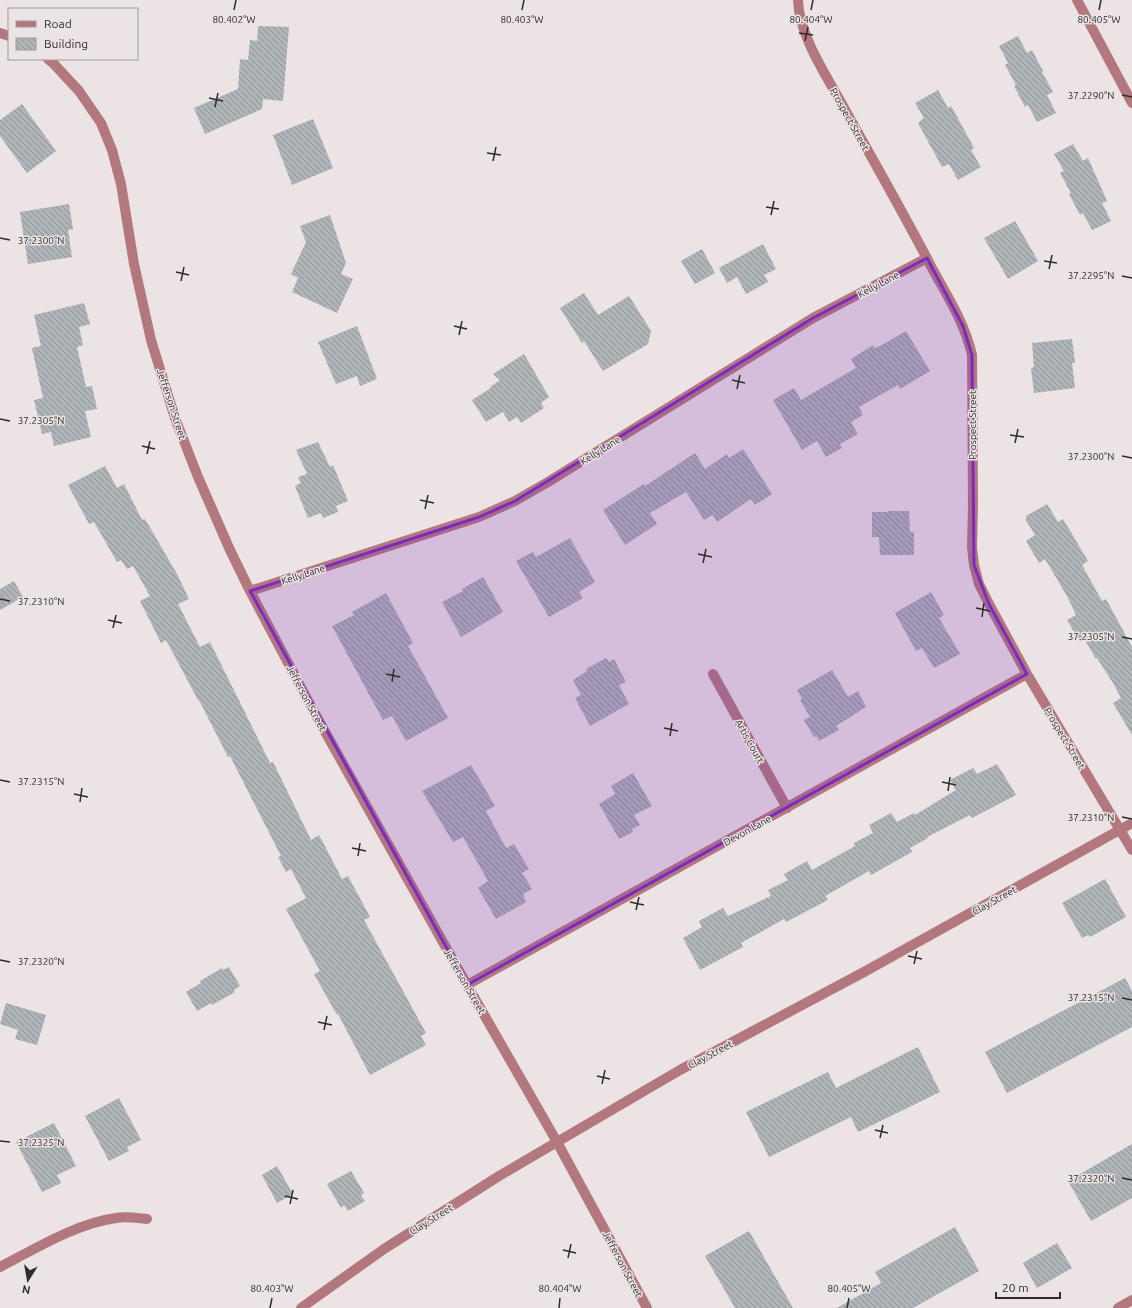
<svg xmlns="http://www.w3.org/2000/svg" width="1132" height="1308" font-family="Ubuntu,sans-serif">
<defs>
<pattern id="building-back-hatch" width="6" height="6" patternUnits="userSpaceOnUse"><rect width="6" height="6" fill="#aeb4b7"/><path d="M-1 5l2 2M0 0l6 6M5-1l2 2" fill="none" stroke="#8e9395"/></pattern>
</defs>
<rect width="100%" height="100%" fill="#ebe3e4"/>
<path fill="url(#building-back-hatch)" d="M 258,26 L 289,27 L 283,101 L 263,99 L 262,109 L 205,134 L 194,108 L 238,89 L 240,59 L 248,60 L 250,40 L 257,41 Z
M 1018,36 L 1027,53 L 1032,50 L 1043,71 L 1042,72 L 1053,92 L 1047,95 L 1056,113 L 1037,122 L 1028,105 L 1025,107 L 1014,86 L 1016,85 L 1005,65 L 1008,63 L 999,46 Z
M 938,90 L 948,108 L 951,106 L 961,124 L 974,148 L 971,150 L 981,167 L 958,180 L 949,164 L 942,167 L 918,123 L 924,118 L 915,103 Z
M 22,104 L 56,151 L 27,173 L 0,136 L 0,120 Z
M 313,119 L 333,168 L 292,185 L 273,135 Z
M 1073,144 L 1083,161 L 1088,158 L 1107,201 L 1102,203 L 1111,221 L 1092,230 L 1083,213 L 1080,215 L 1069,194 L 1071,193 L 1060,173 L 1064,171 L 1054,154 Z
M 69,204 L 73,229 L 68,230 L 72,257 L 28,264 L 20,212 Z
M 330,215 L 346,263 L 341,274 L 353,279 L 337,313 L 292,292 L 298,278 L 291,274 L 306,242 L 300,226 Z
M 1015,221 L 1038,261 L 1008,279 L 984,238 Z
M 763,244 L 776,269 L 764,275 L 768,282 L 746,294 L 737,277 L 727,283 L 719,268 Z
M 702,249 L 715,273 L 695,284 L 681,261 Z
M 584,293 L 598,315 L 629,296 L 651,331 L 648,344 L 603,371 L 584,341 L 582,343 L 560,308 Z
M 84,303 L 90,324 L 79,327 L 83,345 L 77,347 L 86,387 L 92,386 L 97,409 L 85,411 L 91,437 L 54,446 L 51,432 L 42,434 L 34,400 L 43,398 L 32,348 L 41,346 L 34,315 Z
M 357,326 L 377,379 L 360,386 L 357,376 L 336,384 L 318,342 Z
M 906,331 L 930,371 L 900,389 L 898,385 L 859,407 L 863,415 L 851,422 L 858,434 L 840,444 L 842,448 L 826,457 L 817,441 L 802,450 L 773,400 L 794,388 L 801,400 L 856,368 L 851,359 L 873,345 L 875,348 L 880,346 Z
M 1072,339 L 1075,363 L 1072,363 L 1075,388 L 1034,393 L 1031,368 L 1034,367 L 1032,343 Z
M 524,354 L 549,397 L 541,403 L 544,408 L 521,423 L 517,417 L 509,422 L 503,412 L 486,422 L 472,400 L 491,388 L 490,387 L 500,380 L 493,374 Z
M 318,442 L 330,467 L 333,465 L 348,501 L 336,506 L 338,512 L 323,518 L 321,513 L 308,518 L 295,486 L 301,483 L 298,477 L 307,474 L 296,450 Z
M 743,449 L 772,494 L 755,505 L 751,499 L 717,522 L 713,515 L 704,520 L 686,492 L 650,513 L 657,524 L 625,545 L 603,510 L 644,484 L 645,486 L 695,453 L 705,469 L 727,454 L 729,458 Z
M 105,466 L 117,488 L 124,484 L 142,520 L 145,519 L 177,574 L 189,599 L 178,604 L 200,647 L 210,642 L 270,763 L 273,762 L 311,840 L 319,835 L 342,879 L 348,876 L 370,917 L 364,920 L 426,1033 L 421,1036 L 426,1045 L 370,1075 L 338,1014 L 337,1015 L 314,974 L 320,971 L 286,909 L 306,898 L 291,869 L 286,872 L 278,857 L 281,856 L 230,756 L 228,757 L 199,700 L 198,700 L 166,640 L 161,643 L 140,601 L 150,596 L 133,566 L 127,569 L 121,560 L 117,562 L 94,522 L 89,524 L 68,485 Z
M 1047,504 L 1058,522 L 1063,519 L 1088,561 L 1082,565 L 1102,601 L 1106,599 L 1132,647 L 1132,735 L 1113,703 L 1121,698 L 1113,683 L 1097,658 L 1096,659 L 1085,640 L 1080,642 L 1067,620 L 1076,615 L 1067,596 L 1045,559 L 1039,563 L 1026,541 L 1035,535 L 1025,519 L 1027,518 L 1026,516 Z
M 888,511 L 909,511 L 910,532 L 914,532 L 914,555 L 880,555 L 879,537 L 872,537 L 872,512 L 888,512 Z
M 570,538 L 595,582 L 579,592 L 583,598 L 549,617 L 516,561 L 533,552 L 536,557 Z
M 483,577 L 503,612 L 461,637 L 442,602 L 463,591 L 462,589 Z
M 14,581 L 23,597 L 0,610 L 0,589 Z
M 931,592 L 944,615 L 939,618 L 960,654 L 934,668 L 922,648 L 916,651 L 895,613 Z
M 386,593 L 413,643 L 408,646 L 448,718 L 406,741 L 392,716 L 383,720 L 332,626 L 354,615 L 352,612 Z
M 606,658 L 609,662 L 614,659 L 626,682 L 619,685 L 629,704 L 590,726 L 575,698 L 581,695 L 573,680 L 587,671 L 586,669 Z
M 832,670 L 848,697 L 858,691 L 866,707 L 836,726 L 839,730 L 819,741 L 816,736 L 814,737 L 804,720 L 810,717 L 800,700 L 802,699 L 797,690 Z
M 997,764 L 1016,795 L 972,818 L 970,815 L 927,837 L 928,838 L 910,848 L 912,852 L 871,875 L 869,871 L 825,896 L 828,900 L 786,922 L 784,919 L 741,943 L 743,947 L 700,970 L 683,938 L 702,927 L 699,921 L 723,908 L 728,916 L 771,896 L 768,890 L 788,880 L 784,874 L 807,861 L 812,870 L 855,846 L 854,843 L 873,833 L 869,825 L 891,813 L 897,822 L 914,813 L 915,815 L 956,790 L 950,780 L 973,768 L 977,774 Z
M 471,765 L 495,806 L 486,811 L 506,848 L 514,844 L 529,869 L 522,873 L 532,889 L 523,894 L 526,902 L 496,919 L 478,888 L 488,881 L 463,837 L 453,842 L 422,791 Z
M 633,773 L 652,806 L 634,815 L 640,825 L 632,829 L 633,832 L 619,839 L 599,804 L 615,794 L 611,786 Z
M 1105,879 L 1126,917 L 1090,937 L 1088,935 L 1082,938 L 1062,903 Z
M 229,967 L 240,986 L 234,990 L 235,992 L 212,1005 L 211,1003 L 197,1011 L 186,992 L 201,983 L 200,981 L 222,968 L 223,970 Z
M 1125,978 L 1132,991 L 1132,1027 L 1007,1093 L 985,1052 Z
M 6,1003 L 46,1015 L 37,1045 L 15,1039 L 18,1030 L 0,1024 Z
M 918,1047 L 940,1092 L 858,1132 L 851,1117 L 769,1157 L 746,1112 L 828,1072 L 836,1088 Z
M 119,1098 L 141,1140 L 127,1147 L 129,1151 L 109,1161 L 85,1116 Z
M 54,1123 L 76,1166 L 57,1175 L 61,1183 L 42,1192 L 16,1142 Z
M 1132,1144 L 1132,1198 L 1091,1221 L 1068,1181 Z
M 277,1166 L 293,1194 L 277,1203 L 262,1175 Z
M 351,1171 L 364,1193 L 361,1195 L 365,1201 L 348,1211 L 344,1205 L 341,1208 L 327,1184 Z
M 955,1227 L 979,1271 L 913,1308 L 837,1308 L 881,1283 L 875,1272 Z
M 749,1231 L 793,1308 L 735,1308 L 705,1256 Z
M 1057,1243 L 1072,1268 L 1037,1288 L 1023,1263 Z"/>
<g fill="none" stroke-linecap="round" stroke-linejoin="round">
<path stroke="#b2787e" stroke-width="10" d="M 798,0 C 799,33 822,69 838,97 C 870,155 903,212 933,270 C 948,297 965,324 972,355 L 973,505 L 972,547 L 974,565 L 979,584 L 989,604 L 1027,674 L 1132,850
M 1077,0 L 1132,103
M 0,33 L 9,36
M 48,59 L 53,63 L 79,91 L 101,123 L 112,150 L 121,184 L 134,264 L 151,340 L 175,418 L 198,477 L 230,550 L 250,591 L 314,712 L 467,985 L 557,1142 L 647,1308
M 250,591 L 479,517 L 515,501 L 548,482 L 813,318 L 927,258
M 713,674 L 787,808
M 467,985 L 1027,674
M 0,1267 C 35,1249 77,1223 116,1218 C 126,1216 137,1218 147,1219
M 301,1308 L 384,1249 L 499,1176 L 557,1142 L 680,1070 L 864,972 L 1132,823
M 1118,1308 L 1132,1300"/>
</g>
<path fill="#7b2cbf" fill-opacity="0.2" stroke="#7b2cbf" stroke-width="3" stroke-linejoin="round" d="M 927,258 L 963,326 L 972,355 L 974,565 L 989,604 L 1027,674 L 467,985 L 250,591 L 479,517 L 515,501 L 813,318 Z"/>
<path fill="none" stroke="#2e2c2c" stroke-width="1.5" d="M 234,10 L 236,0M 522,10 L 524,0M 811,10 L 813,0M 1099,10 L 1101,0M 799,33 L 813,35M 805,41 L 808,27M 1122,95 L 1132,97M 209,98 L 223,101M 215,107 L 218,93M 487,153 L 501,155M 493,161 L 496,147M 766,207 L 779,209M 771,215 L 774,201M 0,238 L 10,240M 1044,261 L 1057,263M 1049,269 L 1052,255M 176,272 L 189,275M 1122,276 L 1132,278M 181,281 L 184,267M 454,326 L 467,329M 459,335 L 462,321M 732,380 L 745,383M 737,389 L 740,375M 0,419 L 10,421M 1010,435 L 1024,437M 1015,443 L 1018,429M 142,446 L 155,449M 147,454 L 150,441M 1122,456 L 1132,458M 420,500 L 434,503M 425,509 L 428,495M 698,554 L 712,557M 703,563 L 706,549M 0,599 L 10,601M 976,608 L 990,611M 982,617 L 984,603M 108,620 L 122,623M 113,628 L 116,615M 1122,637 L 1132,639M 386,674 L 400,677M 392,682 L 394,669M 664,728 L 678,731M 670,736 L 672,723M 0,780 L 10,782M 942,782 L 956,785M 948,791 L 950,777M 74,794 L 88,797M 80,802 L 82,788M 1122,817 L 1132,819M 352,848 L 366,851M 358,856 L 360,843M 630,902 L 644,905M 636,910 L 639,897M 908,956 L 922,959M 0,960 L 10,962M 914,964 L 917,951M 1122,998 L 1132,1000M 318,1022 L 332,1025M 324,1030 L 327,1016M 597,1076 L 610,1079M 602,1084 L 605,1070M 875,1130 L 888,1133M 880,1138 L 883,1125M 0,1141 L 10,1142M 1122,1178 L 1132,1180M 285,1196 L 298,1199M 290,1204 L 293,1190M 563,1250 L 576,1253M 568,1258 L 571,1244M 270,1308 L 272,1298M 559,1308 L 560,1298M 847,1308 L 849,1298"/>
<g text-anchor="middle" stroke-width="3" stroke-linejoin="round" paint-order="stroke">
<g font-size="10" fill="#2e2c2c" stroke="#ebe3e4">
<text transform="translate(850 119) rotate(61)" y="4">Prospect Street</text>
<text transform="translate(878 284) rotate(-28)" y="4">Kelly Lane</text>
<text transform="translate(172 404) rotate(72)" y="4">Jefferson Street</text>
<text transform="translate(972 425) rotate(-90)" y="4">Prospect Street</text>
<text transform="translate(600 450) rotate(-32)" y="4">Kelly Lane</text>
<text transform="translate(303 574) rotate(-18)" y="4">Kelly Lane</text>
<text transform="translate(307 698) rotate(62)" y="4">Jefferson Street</text>
<text transform="translate(1065 738) rotate(59)" y="4">Prospect Street</text>
<text transform="translate(750 741) rotate(61)" y="4">Artis Court</text>
<text transform="translate(747 830) rotate(-29)" y="4">Devon Lane</text>
<text transform="translate(994 900) rotate(-29)" y="4">Clay Street</text>
<text transform="translate(465 981) rotate(60)" y="4">Jefferson Street</text>
<text transform="translate(710 1054) rotate(-28)" y="4">Clay Street</text>
<text transform="translate(431 1219) rotate(-32)" y="4">Clay Street</text>
<text transform="translate(623 1264) rotate(62)" y="4">Jefferson Street</text>
</g>
</g>
<g font-size="10" text-anchor="middle" fill="#2e2c2c" stroke="#ebe3e4" stroke-width="3" stroke-linejoin="round" paint-order="stroke">
<text x="234" y="23">80.402°W</text>
<text x="522" y="23">80.403°W</text>
<text x="811" y="23">80.404°W</text>
<text x="1099" y="23">80.405°W</text>
<text x="1091" y="99">37.2290°N</text>
<text x="41" y="244">37.2300°N</text>
<text x="1091" y="279">37.2295°N</text>
<text x="41" y="424">37.2305°N</text>
<text x="1091" y="460">37.2300°N</text>
<text x="41" y="605">37.2310°N</text>
<text x="1091" y="640">37.2305°N</text>
<text x="41" y="785">37.2315°N</text>
<text x="1091" y="821">37.2310°N</text>
<text x="41" y="965">37.2320°N</text>
<text x="1091" y="1001">37.2315°N</text>
<text x="41" y="1146">37.2325°N</text>
<text x="1091" y="1182">37.2320°N</text>
<text x="272" y="1292">80.403°W</text>
<text x="560" y="1292">80.404°W</text>
<text x="849" y="1292">80.405°W</text>
</g>
<rect x="8" y="8" width="130" height="52" fill="#ebe3e4" stroke="#9f9a9a"/>
<rect x="16" y="21" width="20" height="6" fill="#b2787e" stroke="#9f9a9a"/>
<text x="44" y="28" font-size="12" fill="#2e2c2c">Road</text>
<rect x="16" y="38" width="20" height="12" fill="url(#building-back-hatch)" stroke="#9f9a9a"/>
<text x="44" y="48" font-size="12" fill="#2e2c2c">Building</text>
<g transform="translate(28 1280) rotate(191)" stroke="#ebe3e4" stroke-width="3" paint-order="stroke">
<path d="M0-3L7 15L0 10L-7 15Z" fill="#2e2c2c"/>
<text y="-6" font-size="11" font-weight="bold" text-anchor="middle" fill="#2e2c2c">N</text>
</g>
<path d="M996 1292v6h64v-6" fill="none" stroke="#2e2c2c" stroke-width="2"/>
<text x="1002" y="1292" font-size="12" fill="#2e2c2c" stroke="#ebe3e4" stroke-width="3" paint-order="stroke">20 m</text>
</svg>
